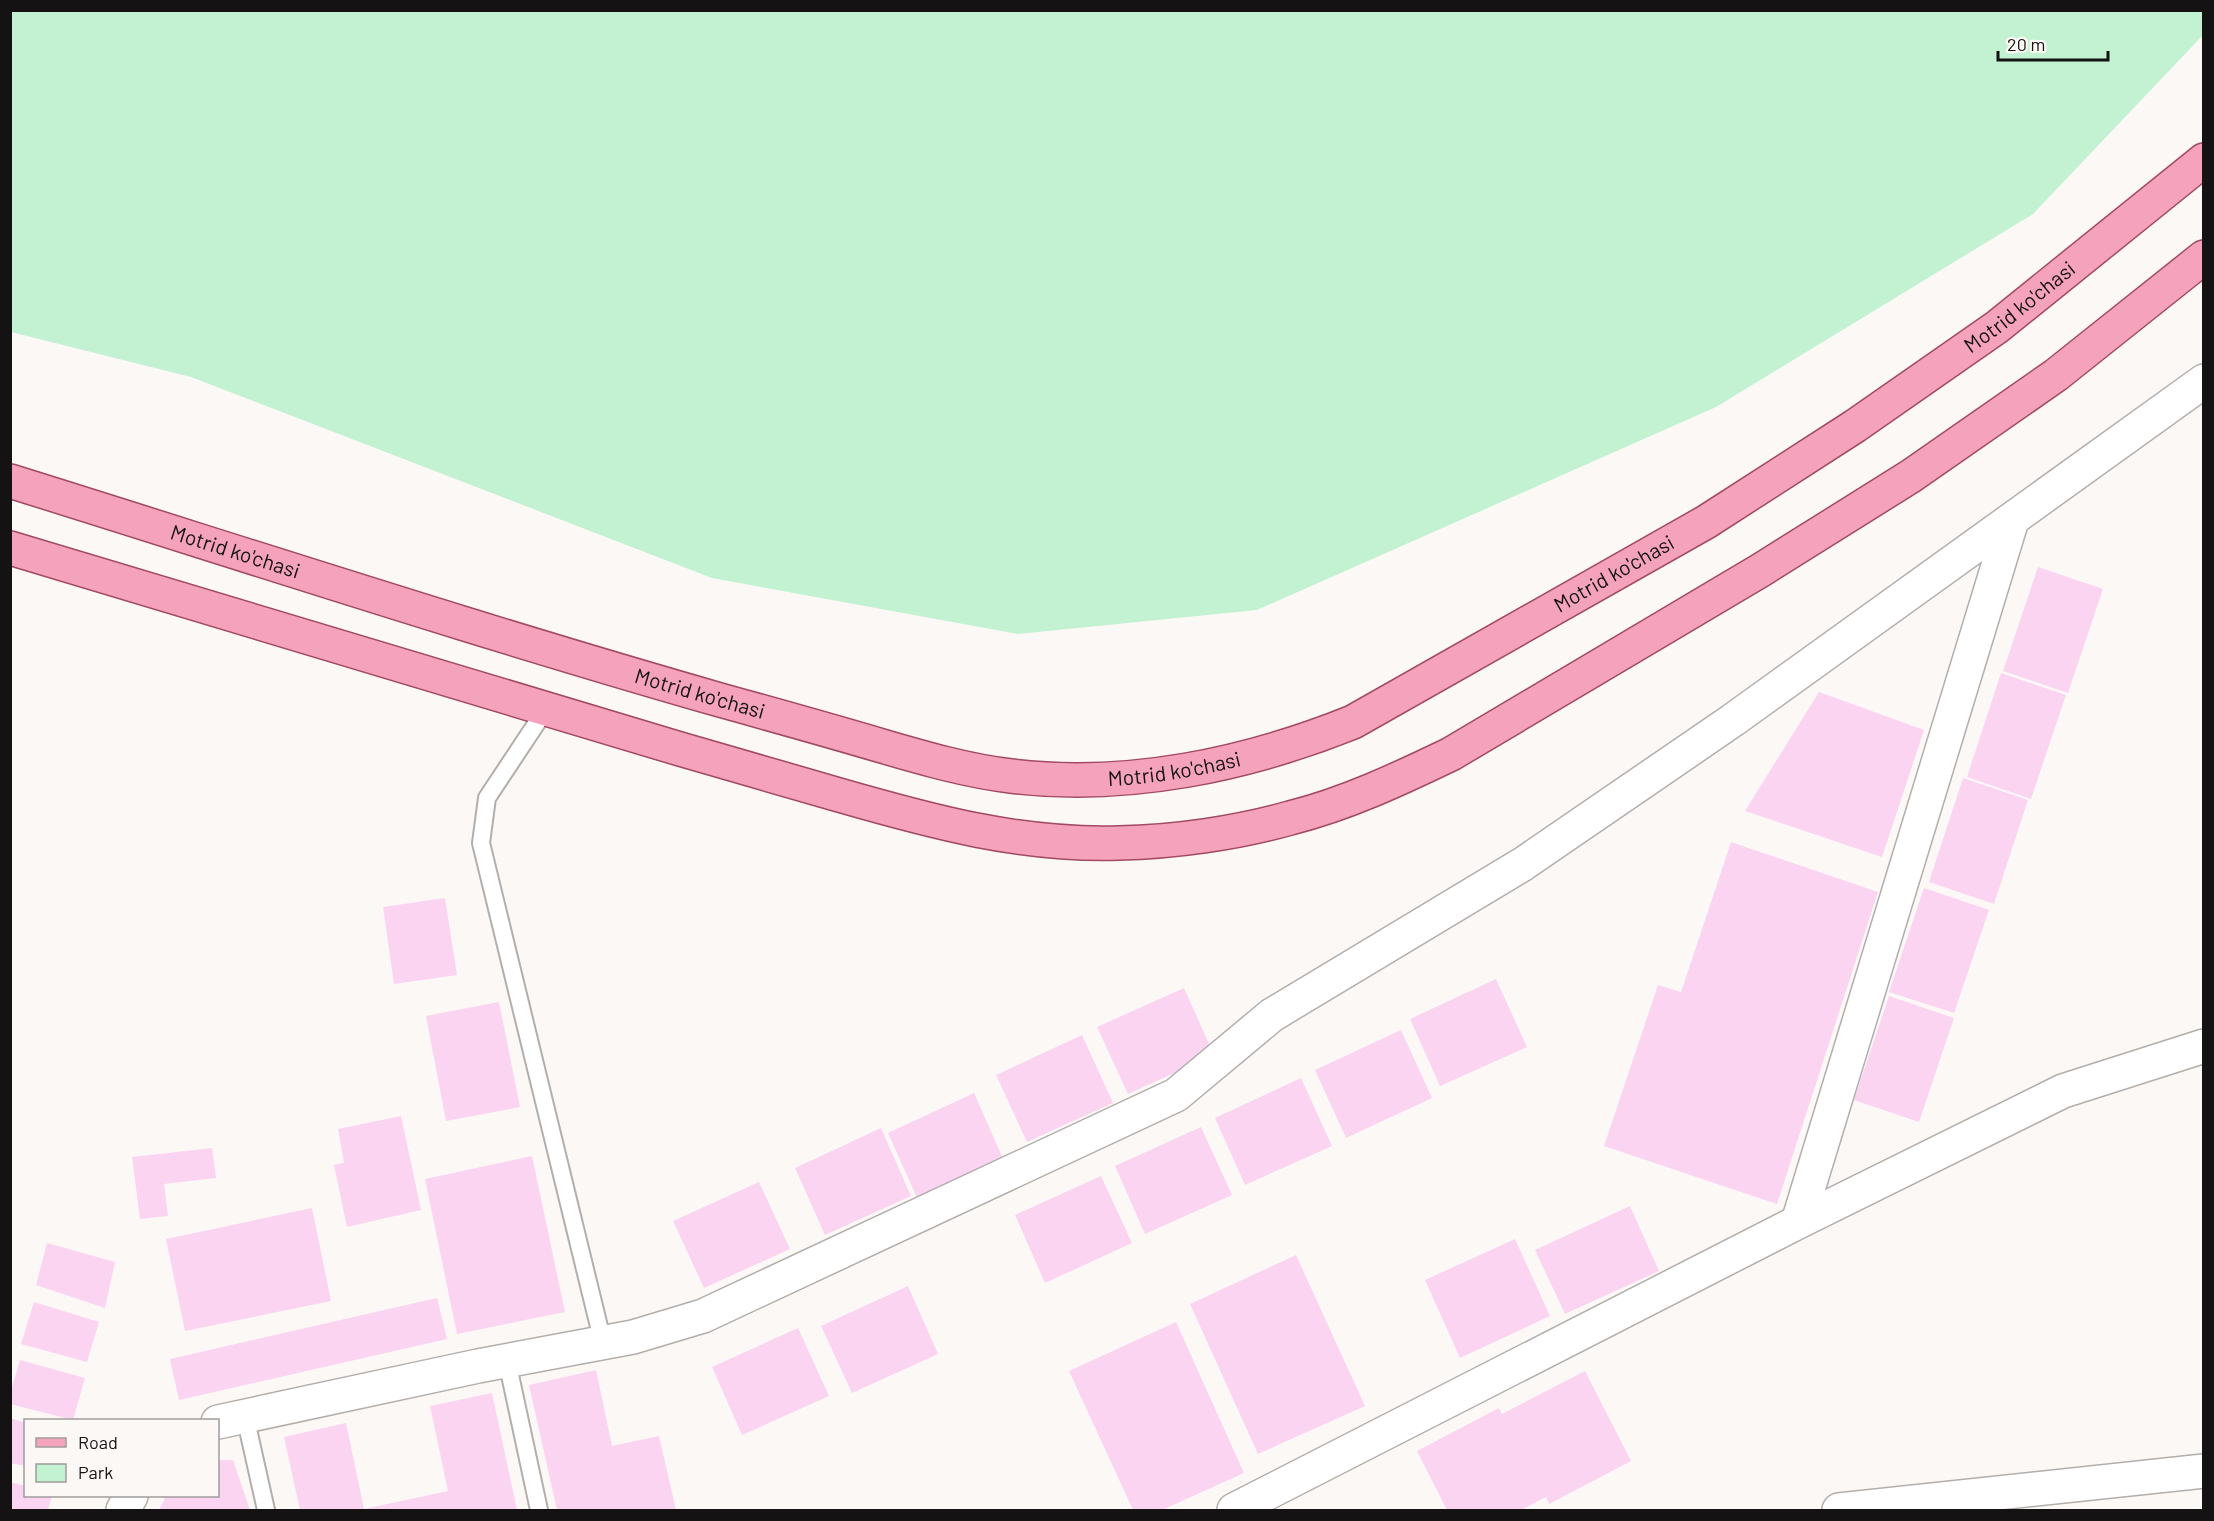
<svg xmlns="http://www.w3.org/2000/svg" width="2214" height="1521" font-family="Barlow,sans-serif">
<rect width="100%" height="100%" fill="#fcf8f6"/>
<path fill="#c2f2d2" d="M 11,10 L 2203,10 L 2204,34 L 2033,214 L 1716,407 L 1257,610 L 1018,634 L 712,578 L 191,377 L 11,332 Z"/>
<path fill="#fbd4f2" d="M 2038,567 L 2103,589 L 2068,693 L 2003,671 Z
M 2001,673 L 2066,695 L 2031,799 L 1967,777 Z
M 1819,692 L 1924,730 L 1882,857 L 1745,811 Z
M 1963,778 L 2028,800 L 1994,904 L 1929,882 Z
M 1731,842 L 1878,892 L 1777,1204 L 1604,1146 L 1658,985 L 1681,992 Z
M 1924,888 L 1989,910 L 1954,1013 L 1889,992 Z
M 445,898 L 457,975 L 394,984 L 383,907 Z
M 1496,979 L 1527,1047 L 1440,1086 L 1410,1019 Z
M 1184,988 L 1214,1055 L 1128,1094 L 1097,1027 Z
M 1889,996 L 1954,1018 L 1919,1122 L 1854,1100 Z
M 499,1002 L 520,1107 L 446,1121 L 426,1016 Z
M 1401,1030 L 1432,1098 L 1346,1138 L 1315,1070 Z
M 1082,1035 L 1113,1103 L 1027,1142 L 996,1075 Z
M 1301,1078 L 1332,1146 L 1245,1185 L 1215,1118 Z
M 974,1093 L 1004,1161 L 918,1200 L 888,1133 Z
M 401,1116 L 421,1210 L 347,1227 L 334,1165 L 344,1163 L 338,1129 Z
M 1201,1127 L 1232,1195 L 1145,1234 L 1115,1166 Z
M 881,1128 L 911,1196 L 825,1235 L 795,1168 Z
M 212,1148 L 216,1178 L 164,1184 L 168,1216 L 140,1219 L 132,1157 Z
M 532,1156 L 565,1312 L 457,1334 L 425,1179 Z
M 1101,1176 L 1132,1243 L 1045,1283 L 1015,1215 Z
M 759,1182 L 790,1249 L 704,1288 L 673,1221 Z
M 1630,1206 L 1659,1271 L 1565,1314 L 1535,1250 Z
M 312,1208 L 331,1301 L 185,1331 L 166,1239 Z
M 1515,1239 L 1550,1316 L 1460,1358 L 1425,1280 Z
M 47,1243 L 115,1262 L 105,1308 L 36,1285 Z
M 1296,1255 L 1365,1406 L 1258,1454 L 1190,1304 Z
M 908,1286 L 938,1354 L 852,1393 L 821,1326 Z
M 437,1298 L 447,1339 L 179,1400 L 170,1359 Z
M 34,1302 L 99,1322 L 87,1362 L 21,1344 Z
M 1176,1322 L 1244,1473 L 1162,1510 L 1133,1510 L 1069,1371 Z
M 798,1328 L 829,1396 L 742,1435 L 712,1367 Z
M 20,1360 L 85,1378 L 73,1420 L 10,1404 L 10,1394 Z
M 596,1370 L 612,1446 L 659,1436 L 676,1510 L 557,1510 L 529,1385 Z
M 1585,1371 L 1631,1461 L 1549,1504 L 1546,1497 L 1521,1510 L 1447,1510 L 1417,1451 L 1499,1408 L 1502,1414 Z
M 492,1393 L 517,1510 L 300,1510 L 284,1437 L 346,1423 L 364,1509 L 448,1491 L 430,1406 Z
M 10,1418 L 26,1423 L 26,1466 L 10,1463 Z
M 218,1460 L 233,1460 L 250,1510 L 159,1510 L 166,1496 L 218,1496 Z
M 10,1482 L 26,1486 L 26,1496 L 52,1496 L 48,1510 L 10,1510 Z"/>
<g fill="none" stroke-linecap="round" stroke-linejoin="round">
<defs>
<path id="service" d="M 546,709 L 487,798 L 481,843 L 603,1343
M 507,1361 L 539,1510
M 245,1416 L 266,1510"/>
<path id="minor" d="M 1798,1222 L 2012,520
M 218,1422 L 478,1366 L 633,1337 L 703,1316 L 1176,1095 L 1272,1015 L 1523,864 L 1733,720 L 2204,381
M 123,1510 L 131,1496
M 1234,1510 L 1798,1222 L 2063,1091 L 2204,1046
M 1839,1510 L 2204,1471"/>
<g id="primary">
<path id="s1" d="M 10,481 C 247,555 482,632 720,700 C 774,715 828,730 882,746 C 923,758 968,771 1011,776 C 1127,790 1246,765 1353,722 L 1706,522 L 1855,426 L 1997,327 L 2204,160"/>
<path d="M 10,548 C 234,615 457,684 680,749 C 733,764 786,780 839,795 C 933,822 1021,846 1119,843 C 1174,842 1237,833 1290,818 C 1346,804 1399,779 1451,754 L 1761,570 L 1911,476 L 2056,375 L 2204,257"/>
</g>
</defs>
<use href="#service" stroke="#b2aeac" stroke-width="20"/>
<use href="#minor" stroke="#b2aeac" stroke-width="36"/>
<use href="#primary" stroke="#a24963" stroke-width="36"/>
<use href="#service" stroke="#fff" stroke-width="16"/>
<use href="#minor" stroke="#fff" stroke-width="33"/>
<use href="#primary" stroke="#f5a3bc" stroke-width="33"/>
</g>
<g text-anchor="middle" stroke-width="4.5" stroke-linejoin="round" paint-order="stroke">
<g font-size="21" fill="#141212" stroke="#fcf8f6">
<text dy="7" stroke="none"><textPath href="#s1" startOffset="2180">Motrid ko'chasi</textPath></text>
<text dy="7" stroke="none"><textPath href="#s1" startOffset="236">Motrid ko'chasi</textPath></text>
<text dy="7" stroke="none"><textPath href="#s1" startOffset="1694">Motrid ko'chasi</textPath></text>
<text dy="7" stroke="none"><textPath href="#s1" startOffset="722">Motrid ko'chasi</textPath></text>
<text dy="7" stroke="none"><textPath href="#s1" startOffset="1208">Motrid ko'chasi</textPath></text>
</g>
</g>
<rect width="2214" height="1521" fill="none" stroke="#141212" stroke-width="24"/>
<rect x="24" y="1419" width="195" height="78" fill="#fcf8f6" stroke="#9f9c9b" stroke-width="1.5"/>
<rect x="36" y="1438" width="30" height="9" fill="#f5a3bc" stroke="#9f9c9b" stroke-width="1.5"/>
<text x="78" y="1449" font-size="18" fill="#141212">Road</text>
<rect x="36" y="1464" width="30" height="18" fill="#c2f2d2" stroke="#9f9c9b" stroke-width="1.5"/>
<text x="78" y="1479" font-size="18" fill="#141212">Park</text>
<path d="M1998 51v9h110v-9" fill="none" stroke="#141212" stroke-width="3"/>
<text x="2007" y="51" font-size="18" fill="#141212" stroke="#fcf8f6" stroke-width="4.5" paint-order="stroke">20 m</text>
</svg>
